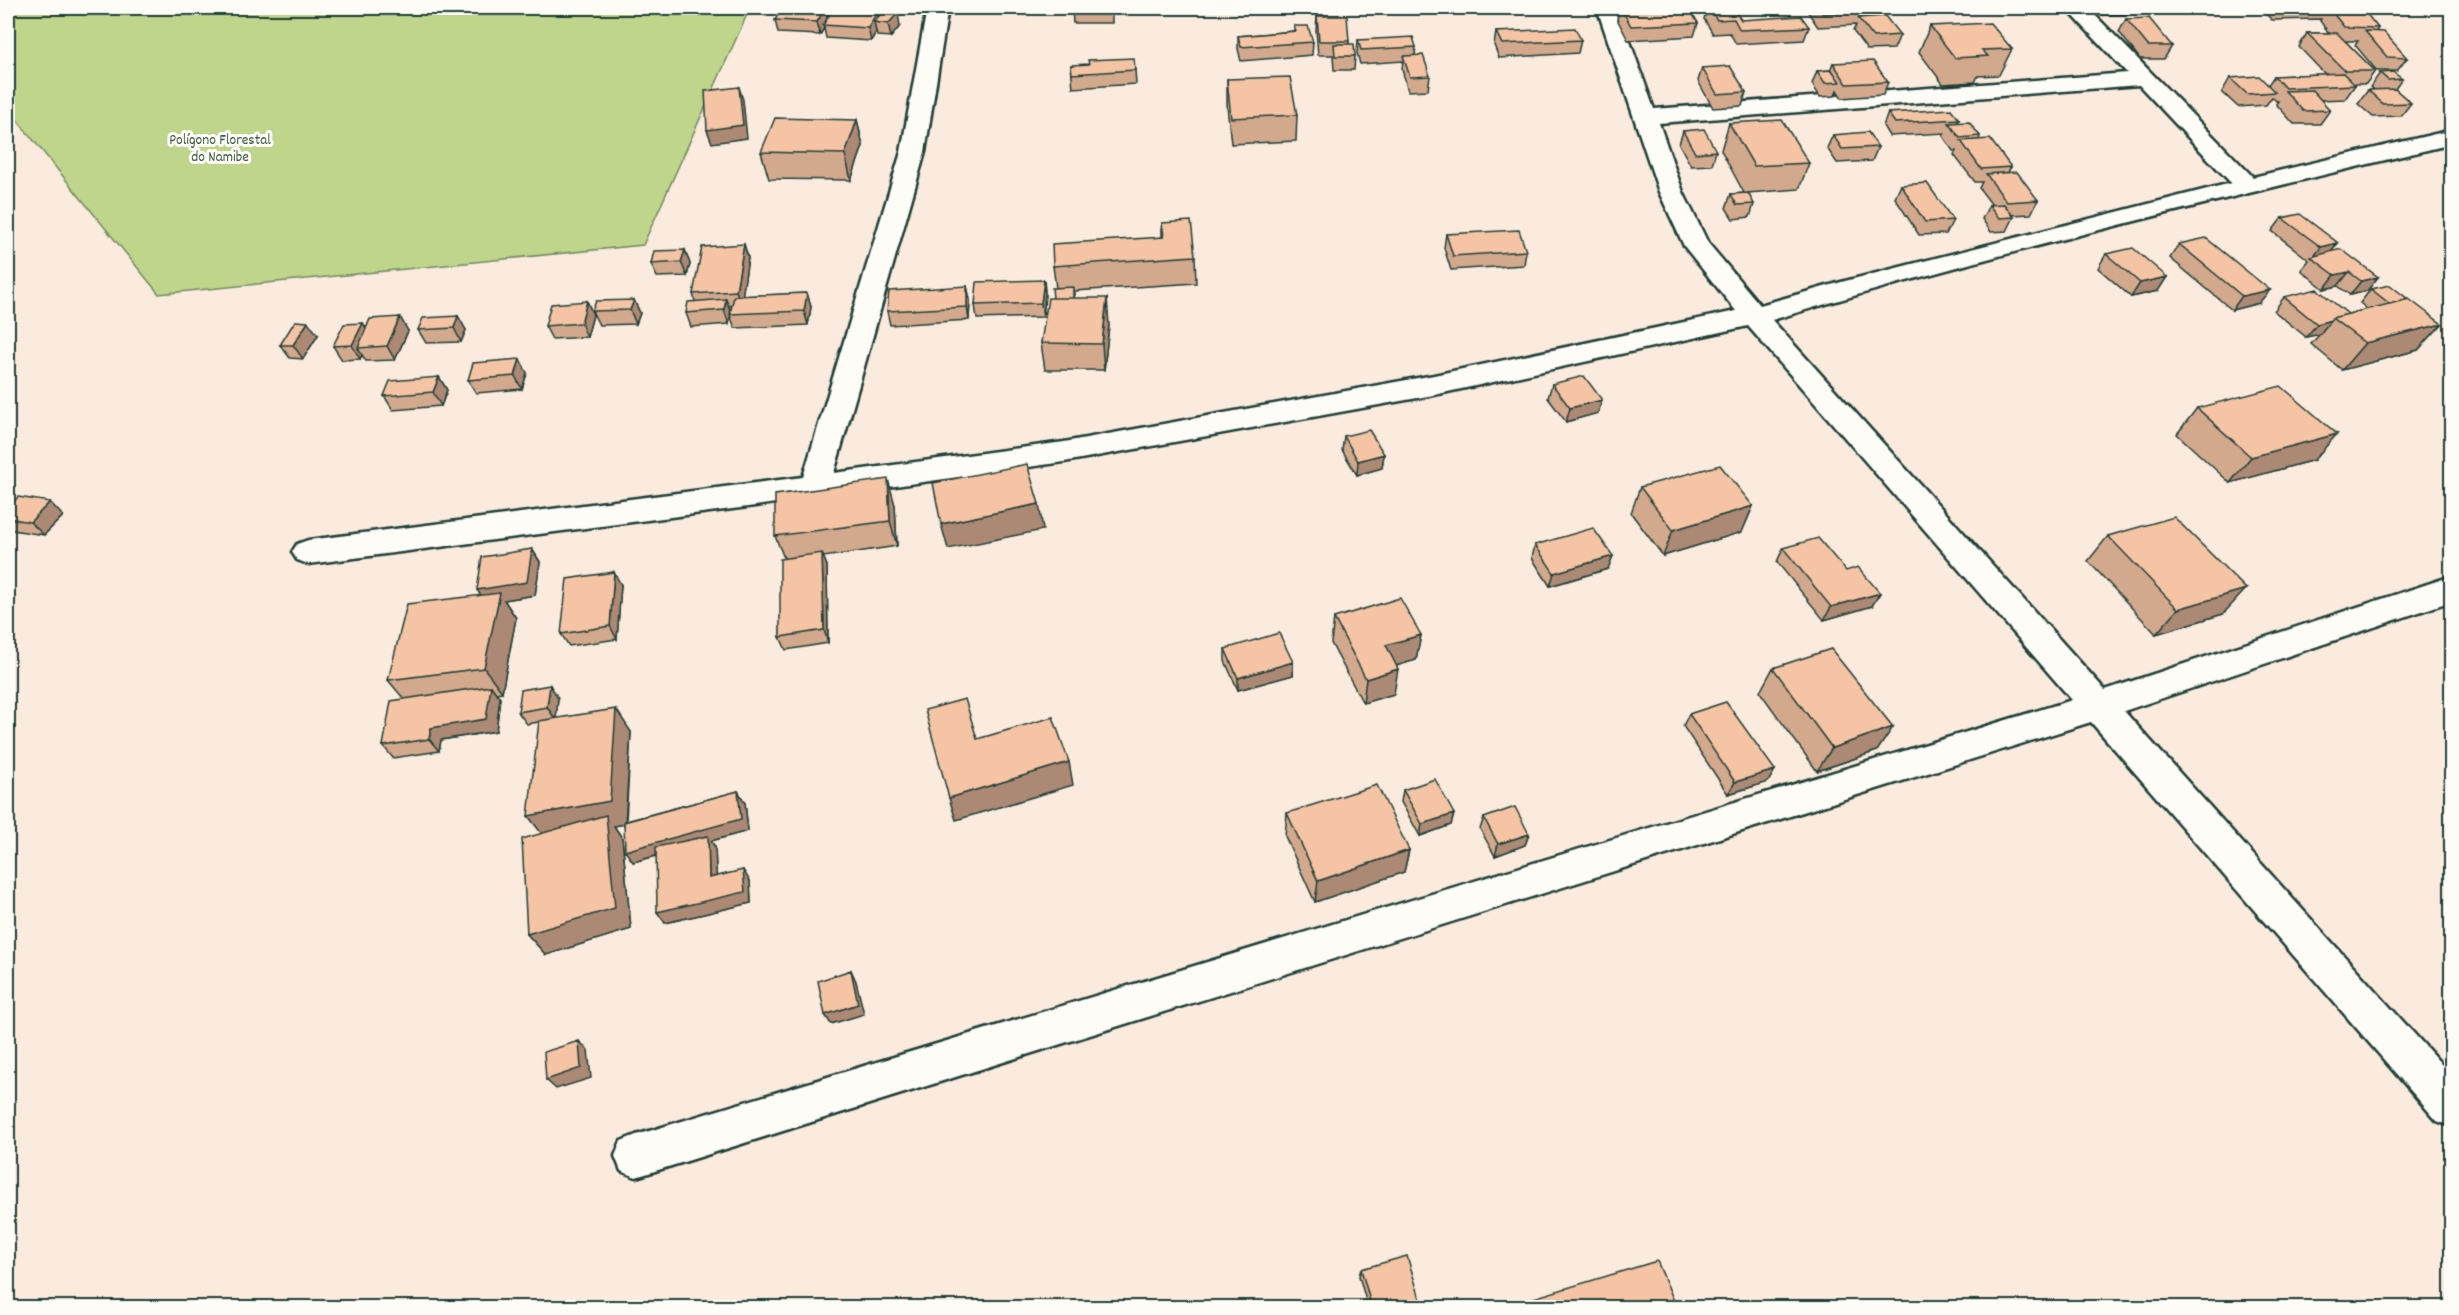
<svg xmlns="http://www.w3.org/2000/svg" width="2459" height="1315" font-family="Dekko,sans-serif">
<rect width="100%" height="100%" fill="#fbebde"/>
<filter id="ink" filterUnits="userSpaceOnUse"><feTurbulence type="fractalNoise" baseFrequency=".0167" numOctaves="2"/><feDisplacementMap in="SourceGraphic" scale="12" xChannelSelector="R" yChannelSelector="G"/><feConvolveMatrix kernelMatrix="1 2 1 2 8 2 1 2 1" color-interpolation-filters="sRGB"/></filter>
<g filter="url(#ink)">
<path fill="#bfd58b" stroke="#6f8960" stroke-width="1.5" d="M 8,8 L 750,8 L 643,245 L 159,294 L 8,109 Z"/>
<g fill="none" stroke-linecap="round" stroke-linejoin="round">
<defs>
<path id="minor" d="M 927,8 L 948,8 L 925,152 L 834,473 L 1064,442 L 1434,375 L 1736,311 L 1684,246 L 1659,192 L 1597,8 L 1618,8 L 1654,109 L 2127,73 L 2066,8 L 2088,8 L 2253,177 L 2452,130 L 2452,144 C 2224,199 1996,252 1772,320 L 2105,690 L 2452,576 L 2452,601 L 2124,711 L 2452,1076 L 2452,1127 L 2437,1121 L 2091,722 L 636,1177 L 621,1171 L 615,1156 L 621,1141 L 636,1135 L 2072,700 L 1748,326 L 1434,395 L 1064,462 L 748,507 L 308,564 L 297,560 L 292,552 L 297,544 L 308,540 L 803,477 L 901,152 ZM 2139,85 L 2231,183 L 1845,281 L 1760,305 L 1708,243 L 1683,192 L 1659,123 Z"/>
</defs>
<use href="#minor" stroke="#1f3d34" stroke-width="5"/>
<use href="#minor" fill="#fdfcf7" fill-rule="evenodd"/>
</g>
<path fill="#d3a98e" stroke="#1f3d34" stroke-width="1.5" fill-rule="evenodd" d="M 859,8 L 891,8 L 889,11 L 900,26 L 891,37 L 877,36 L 876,32 L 871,41 L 826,38 L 824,28 L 820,35 L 778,33 L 775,20 L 827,18 L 859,10 Z
M 1072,8 L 1112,8 L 1112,23 L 1073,23 Z
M 1620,8 L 1689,8 L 1698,23 L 1694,36 L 1628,40 L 1617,19 Z
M 1707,8 L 1733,8 L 1741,20 L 1809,27 L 1804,40 L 1736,44 L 1730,33 L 1713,34 L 1704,19 Z
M 1809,8 L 1876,8 L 1878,10 L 1876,17 L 1900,35 L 1894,49 L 1867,50 L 1853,31 L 1856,25 L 1818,27 L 1808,12 Z
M 2096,8 L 2224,8 L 2222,10 L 2179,11 L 2176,8 L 2173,14 L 2101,15 Z
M 2264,8 L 2355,8 L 2350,8 L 2378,28 L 2376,32 L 2407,58 L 2397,71 L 2377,71 L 2355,45 L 2358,41 L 2345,41 L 2375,71 L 2366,84 L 2354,84 L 2355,85 L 2345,99 L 2320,100 L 2330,110 L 2320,124 L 2294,124 L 2276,104 L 2278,101 L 2276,101 L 2272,97 L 2266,105 L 2238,107 L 2222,92 L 2230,78 L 2268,85 L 2274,76 L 2325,74 L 2299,47 L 2307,33 L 2329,33 L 2320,21 L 2321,19 L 2272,20 L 2262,10 Z
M 1317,16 L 1349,41 L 1349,44 L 1355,56 L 1354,70 L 1334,70 L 1333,55 L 1318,55 L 1316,30 Z
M 2126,19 L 2172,46 L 2164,59 L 2140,59 L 2119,32 Z
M 1294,26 L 1313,42 L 1312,55 L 1241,61 L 1238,49 L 1238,36 L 1294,31 Z
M 1930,26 L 2012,49 L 1999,75 L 1978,76 L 1975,82 L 1943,84 L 1919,52 Z
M 1496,32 L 1581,40 L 1578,53 L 1499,58 L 1494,45 Z
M 1358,40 L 1416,47 L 1415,55 L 1430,76 L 1428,90 L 1408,91 L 1402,69 L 1403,61 L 1360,64 L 1357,53 Z
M 1833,63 L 1888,82 L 1883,95 L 1842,98 L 1837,90 L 1835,96 L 1820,97 L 1812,84 L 1817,71 L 1830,70 Z
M 1071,65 L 1135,70 L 1136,84 L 1073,88 Z
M 1702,68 L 1746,92 L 1742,106 L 1713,108 L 1698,81 Z
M 2380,73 L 2402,79 L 2395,89 L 2411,103 L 2401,116 L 2373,117 L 2358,104 L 2368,90 L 2374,90 L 2370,87 Z
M 1227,79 L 1297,115 L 1296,141 L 1231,144 L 1227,105 Z
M 1888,113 L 1959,119 L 1957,122 L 1980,136 L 1979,140 L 2011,167 L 2008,172 L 2038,200 L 2031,214 L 2012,215 L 2014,217 L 2007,231 L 1991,232 L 1982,219 L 1989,205 L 1992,205 L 1979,188 L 1982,182 L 1975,182 L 1954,155 L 1956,151 L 1953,151 L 1943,136 L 1945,133 L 1889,136 L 1883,126 Z
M 857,120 L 863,146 L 851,180 L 769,179 L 761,152 Z
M 1729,123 L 1809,163 L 1799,189 L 1748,193 L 1754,204 L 1750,217 L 1733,219 L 1726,208 L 1731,194 L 1744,193 L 1721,150 Z
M 1683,131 L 1716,151 L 1712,165 L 1691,166 L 1679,144 Z
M 1833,135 L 1878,147 L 1872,161 L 1837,163 L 1827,148 Z
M 1901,185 L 1953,220 L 1946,234 L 1919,235 L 1895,198 Z
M 2282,218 L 2338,243 L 2331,252 L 2378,277 L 2367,291 L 2350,295 L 2338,286 L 2324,289 L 2301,270 L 2309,260 L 2272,231 Z
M 1162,223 L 1195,256 L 1196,283 L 1074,291 L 1074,298 L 1109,325 L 1104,370 L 1045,370 L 1041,343 L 1056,288 L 1053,266 L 1162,237 Z
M 1446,234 L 1526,251 L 1524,265 L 1451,270 L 1444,248 Z
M 744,244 L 748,258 L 742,296 L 807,293 L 811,307 L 808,325 L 735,328 L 730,315 L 729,324 L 691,327 L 686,313 L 695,301 L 693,294 ZM 732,305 L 730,312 L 728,306 Z
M 2179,244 L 2259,303 L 2232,310 L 2170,258 Z
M 685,250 L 690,264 L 687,276 L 657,277 L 651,264 Z
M 2106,254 L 2158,291 L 2131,297 L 2098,268 Z
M 1044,280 L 1045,294 L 1043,317 L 977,319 L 975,305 Z
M 967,286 L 970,300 L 969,320 L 890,325 L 887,311 Z
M 2371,289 L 2442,324 L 2418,350 L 2342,370 L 2311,344 L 2320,334 L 2306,337 L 2274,311 L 2284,297 L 2348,314 L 2367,309 L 2360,303 Z
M 634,300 L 640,313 L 636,324 L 599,325 L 592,311 Z
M 587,301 L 593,315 L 587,337 L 552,339 L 545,326 Z
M 458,316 L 466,330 L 461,342 L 426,343 L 418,330 Z
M 400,317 L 408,331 L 395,360 L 366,361 L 362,355 L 360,359 L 342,360 L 333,346 L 363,323 L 366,328 Z
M 318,335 L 303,359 L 290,358 L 280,345 Z
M 527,373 L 522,389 L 476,393 L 468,380 Z
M 439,377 L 447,390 L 441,406 L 393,410 L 384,396 Z
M 1552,384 L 1602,400 L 1598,413 L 1566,422 L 1548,398 Z
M 2197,408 L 2314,460 L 2230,483 L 2177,434 Z
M 1344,436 L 1384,454 L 1382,468 L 1357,475 L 1342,450 Z
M 1640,487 L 1753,506 L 1742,532 L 1663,556 L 1631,513 Z
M 895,505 L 897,546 L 823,557 L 827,566 L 828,643 L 786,650 L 780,637 L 784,558 L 775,536 Z
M 8,508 L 63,516 L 44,535 L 12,530 L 8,525 Z
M 2108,536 L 2223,614 L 2156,634 L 2088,561 Z
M 1535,545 L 1608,569 L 1550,586 L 1532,558 Z
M 1783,548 L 1872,606 L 1824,620 L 1777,562 Z
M 532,549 L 540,562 L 535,595 L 504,600 L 516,618 L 502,692 L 496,693 L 500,698 L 496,731 L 441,740 L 439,751 L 393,758 L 383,746 L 404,699 L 388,680 Z
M 621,585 L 617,639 L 569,646 L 561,634 Z
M 1334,618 L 1421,635 L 1416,660 L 1396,666 L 1394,694 L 1363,703 L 1331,643 Z
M 1225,649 L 1293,662 L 1293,675 L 1238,690 L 1225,661 Z
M 1773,668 L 1877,751 L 1817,771 L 1760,692 Z
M 558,698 L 556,718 L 631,732 L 626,821 L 738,791 L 745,803 L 748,831 L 711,841 L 715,847 L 716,876 L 750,881 L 751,903 L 665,923 L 657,856 L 633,862 L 624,824 L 614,826 L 622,838 L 631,929 L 546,955 L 527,934 L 542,833 L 539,722 L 527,724 L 518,712 Z
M 1689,714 L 1768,782 L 1728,794 L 1683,726 Z
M 1403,790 L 1454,814 L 1451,825 L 1420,836 L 1401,802 Z
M 1287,813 L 1409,850 L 1404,872 L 1315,902 L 1285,836 Z
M 1484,818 L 1529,834 L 1525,845 L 1495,856 L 1480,829 Z
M 1361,1269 L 1423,1308 L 1368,1308 L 1359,1276 Z"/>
<path fill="#ac8974" stroke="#1f3d34" stroke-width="1.5" d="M 825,8 L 828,21 L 823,25 L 824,28 L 820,35 L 817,22 Z
M 886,8 L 891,8 L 887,15 Z
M 877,12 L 880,23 L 874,22 L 876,32 L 871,41 L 868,28 Z
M 898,13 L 900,26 L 891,37 L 888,24 Z
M 739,87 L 743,100 L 747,138 L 712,143 L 707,130 Z
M 857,120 L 863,146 L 851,180 L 845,154 Z
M 2338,243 L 2327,257 L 2313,258 L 2321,247 Z
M 744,244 L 748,258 L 741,305 L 736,291 Z
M 685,250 L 690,264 L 687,276 L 681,262 Z
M 2349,272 L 2338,286 L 2324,289 L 2335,275 Z
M 2167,277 L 2158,291 L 2131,297 L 2140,283 Z
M 2378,277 L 2367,291 L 2350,295 L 2361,281 Z
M 1044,280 L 1045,294 L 1043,317 L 1041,303 Z
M 967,286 L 970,300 L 969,320 L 967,307 Z
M 2270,290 L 2259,303 L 2232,310 L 2242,296 Z
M 807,293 L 811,307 L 808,325 L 804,311 Z
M 1107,298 L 1109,325 L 1104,370 L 1102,344 Z
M 726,299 L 731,313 L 729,324 L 724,310 Z
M 634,300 L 640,313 L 636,324 L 630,310 Z
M 587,301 L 593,315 L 587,337 L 581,323 Z
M 458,316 L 466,330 L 461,342 L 454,328 Z
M 400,317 L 408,331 L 395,360 L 387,346 Z
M 2331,320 L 2320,334 L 2306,337 L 2317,324 Z
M 308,322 L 318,335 L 303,359 L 293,345 Z
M 363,323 L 371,337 L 358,348 L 362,355 L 360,359 L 352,345 Z
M 2442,324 L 2418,350 L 2342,370 L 2365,343 Z
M 520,359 L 527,373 L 522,389 L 515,376 Z
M 439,377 L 447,390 L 441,406 L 433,392 Z
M 1602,400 L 1598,413 L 1566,422 L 1570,408 Z
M 2337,434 L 2314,460 L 2230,483 L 2251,457 Z
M 1384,454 L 1382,468 L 1357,475 L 1358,461 Z
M 888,479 L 895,505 L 897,546 L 890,521 Z
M 50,502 L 63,516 L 44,535 L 30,522 Z
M 1039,504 L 1043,530 L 948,549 L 941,524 Z
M 1753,506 L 1742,532 L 1663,556 L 1673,530 Z
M 532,549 L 540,562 L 535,595 L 504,600 L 516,618 L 502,692 L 484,668 L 486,603 L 477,590 Z
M 822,553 L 827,566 L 828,643 L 824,630 Z
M 1613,556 L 1608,569 L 1550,586 L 1554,573 Z
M 614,572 L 621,585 L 617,639 L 610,626 Z
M 2246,589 L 2223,614 L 2156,634 L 2178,609 Z
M 1880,593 L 1872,606 L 1824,620 L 1831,607 Z
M 1421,635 L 1416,660 L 1382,670 L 1386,645 Z
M 1293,662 L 1293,675 L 1238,690 L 1238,678 Z
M 1398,669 L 1394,694 L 1363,703 L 1366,679 Z
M 550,685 L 558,698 L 556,720 L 547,707 Z
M 491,686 L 500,698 L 496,731 L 441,740 L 439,751 L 429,739 L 431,728 Z
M 616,709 L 631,732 L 625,824 L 614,826 L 622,838 L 631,929 L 546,955 L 527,934 L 546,839 L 528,816 Z
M 1893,727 L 1877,751 L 1817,771 L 1832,748 Z
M 1069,762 L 1073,785 L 956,820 L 949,798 Z
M 1775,770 L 1768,782 L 1728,794 L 1735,782 Z
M 738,791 L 745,803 L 748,831 L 711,841 L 715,847 L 717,889 L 709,878 L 708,842 L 633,862 L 625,851 Z
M 1454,814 L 1451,825 L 1420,836 L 1422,824 Z
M 1529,834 L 1525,845 L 1495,856 L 1498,844 Z
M 1409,850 L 1404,872 L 1315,902 L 1318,881 Z
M 743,870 L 750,881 L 751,903 L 665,923 L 657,912 Z
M 851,970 L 856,981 L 864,1014 L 831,1024 L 825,1015 Z
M 579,1041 L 588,1050 L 591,1078 L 556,1089 L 546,1080 Z"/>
<path fill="#f5c4a5" stroke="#1f3d34" stroke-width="1.5" d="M 782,8 L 825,8 L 817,22 L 775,20 Z
M 1072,8 L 1111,8 L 1111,9 L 1072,10 Z
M 1621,8 L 1689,8 L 1698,23 L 1631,26 Z
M 1709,8 L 1733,8 L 1741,20 L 1801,16 L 1809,27 L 1740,30 L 1734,19 L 1717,20 Z
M 1818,8 L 1876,8 L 1878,10 L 1823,14 Z
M 2329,8 L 2362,8 L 2378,28 L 2344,27 Z
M 833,9 L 877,12 L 868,28 L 823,25 Z
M 883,11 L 898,13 L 888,24 L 874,22 Z
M 1317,16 L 1347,16 L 1349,41 L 1319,41 Z
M 1885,16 L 1900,35 L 1873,37 L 1858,18 Z
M 2149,18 L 2172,46 L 2148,46 L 2126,19 Z
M 1990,23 L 2012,49 L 1982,50 L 1988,56 L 1955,58 L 1930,26 Z
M 1294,26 L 1308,26 L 1313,42 L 1241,47 L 1238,36 L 1296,31 Z
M 1575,28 L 1581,40 L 1502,44 L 1496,32 Z
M 2365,31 L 2384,32 L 2407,58 L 2387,57 Z
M 2307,33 L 2337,33 L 2375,71 L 2345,71 Z
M 1413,37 L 1416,47 L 1361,50 L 1358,40 Z
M 1334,44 L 1354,44 L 1355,56 L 1335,56 Z
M 1423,55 L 1430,76 L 1410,77 L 1403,56 Z
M 1134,58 L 1135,70 L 1072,74 L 1071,65 L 1089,64 L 1088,60 Z
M 1873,61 L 1888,82 L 1847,84 L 1833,63 Z
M 1730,66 L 1746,92 L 1717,94 L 1702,68 Z
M 1832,70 L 1840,82 L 1825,83 L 1817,71 Z
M 2393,72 L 2402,79 L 2388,80 L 2380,73 Z
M 2343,73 L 2355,85 L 2285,88 L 2274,76 Z
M 2259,76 L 2275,92 L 2247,94 L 2230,78 Z
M 1290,77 L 1297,115 L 1231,118 L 1227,79 Z
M 739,87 L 743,125 L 707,130 L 705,91 Z
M 2395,89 L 2411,103 L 2383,104 L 2368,90 Z
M 2312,90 L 2330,110 L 2303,111 L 2285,91 Z
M 1951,109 L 1959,119 L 1895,123 L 1888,113 Z
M 775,118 L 857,120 L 845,154 L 761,152 Z
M 1782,120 L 1809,163 L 1754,166 L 1729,123 Z
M 1969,122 L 1980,136 L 1960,138 L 1949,123 Z
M 1704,129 L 1716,151 L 1695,153 L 1683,131 Z
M 1868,132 L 1878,147 L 1842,149 L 1833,135 Z
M 1990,139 L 2011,167 L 1981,169 L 1961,141 Z
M 2017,172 L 2038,200 L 2007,202 L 1986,174 Z
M 1927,183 L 1953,220 L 1925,222 L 1901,185 Z
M 1748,193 L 1754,204 L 1737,205 L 1731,194 Z
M 2004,204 L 2014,217 L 1999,218 L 1989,205 Z
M 2300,214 L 2338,243 L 2321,247 L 2282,218 Z
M 1191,221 L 1195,256 L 1053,266 L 1052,244 L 1164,237 L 1162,223 Z
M 1519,230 L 1526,251 L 1453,256 L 1446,234 Z
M 2206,238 L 2270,290 L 2242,296 L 2179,244 Z
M 744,244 L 736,291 L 693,294 L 702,247 Z
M 2133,248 L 2167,277 L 2140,283 L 2106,254 Z
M 2341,249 L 2378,277 L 2361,281 L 2349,272 L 2335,275 L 2311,257 Z
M 685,250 L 681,262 L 651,264 L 654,251 Z
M 1044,280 L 1041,303 L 975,305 L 977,282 Z
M 2390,285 L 2408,299 L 2390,304 L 2371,289 Z
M 967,286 L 967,307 L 887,311 L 889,291 Z
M 1073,287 L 1073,298 L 1053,298 L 1052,288 Z
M 2317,289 L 2348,314 L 2332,318 L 2331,320 L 2317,324 L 2284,297 Z
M 807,293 L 804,311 L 730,314 L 734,296 Z
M 1048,298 L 1107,298 L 1102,344 L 1041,343 Z
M 726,299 L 724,310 L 686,313 L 688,302 Z
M 2409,299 L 2442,324 L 2365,343 L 2332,318 Z
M 634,300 L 630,310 L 592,311 L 596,301 Z
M 587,301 L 581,323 L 545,326 L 551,304 Z
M 458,316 L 454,328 L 418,330 L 423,318 Z
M 400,317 L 387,346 L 358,348 L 370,319 Z
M 295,321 L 308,322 L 293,345 L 280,345 Z
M 363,323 L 352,345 L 333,346 L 344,324 Z
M 520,359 L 515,376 L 468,380 L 473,363 Z
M 1584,376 L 1602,400 L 1570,408 L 1552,384 Z
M 439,377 L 433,392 L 384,396 L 390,381 Z
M 2281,386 L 2337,434 L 2251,457 L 2197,408 Z
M 1369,430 L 1384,454 L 1358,461 L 1344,436 Z
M 1027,464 L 1039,504 L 941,524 L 933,483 Z
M 1720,465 L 1753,506 L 1673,530 L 1640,487 Z
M 888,479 L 890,521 L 775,536 L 775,495 Z
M 18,497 L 50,502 L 30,522 L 8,518 L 8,508 Z
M 2174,517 L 2246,589 L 2178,609 L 2108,536 Z
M 1593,528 L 1613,556 L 1554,573 L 1535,545 Z
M 1818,538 L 1846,571 L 1858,567 L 1880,593 L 1831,607 L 1783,548 Z
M 532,549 L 527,582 L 477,590 L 482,557 Z
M 822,553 L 824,630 L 780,637 L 780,559 Z
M 614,572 L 610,626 L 561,634 L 567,579 Z
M 500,593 L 484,668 L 388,680 L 407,604 Z
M 1400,598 L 1421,635 L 1386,645 L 1398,669 L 1366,679 L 1334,618 Z
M 1279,633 L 1293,662 L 1238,678 L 1225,649 Z
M 1831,649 L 1893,727 L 1832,748 L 1773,668 Z
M 550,685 L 547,707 L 518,712 L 521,690 Z
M 491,686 L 486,719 L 431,728 L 429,739 L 383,746 L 391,701 Z
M 965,699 L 977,739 L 1053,717 L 1069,762 L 949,798 L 925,710 Z
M 1726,702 L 1775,770 L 1735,782 L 1689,714 Z
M 616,709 L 610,801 L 528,816 L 539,721 Z
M 1435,779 L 1454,814 L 1422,824 L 1403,790 Z
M 1377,785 L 1409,850 L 1318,881 L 1287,813 Z
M 738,791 L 741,819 L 625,851 L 624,822 Z
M 1515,807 L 1529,834 L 1498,844 L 1484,818 Z
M 606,815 L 615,908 L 527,934 L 522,839 Z
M 708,836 L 709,878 L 743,870 L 745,892 L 657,912 L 656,847 Z
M 851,970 L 858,1004 L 825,1015 L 818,981 Z
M 579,1041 L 581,1068 L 546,1080 L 544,1052 Z
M 1407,1256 L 1423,1308 L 1372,1308 L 1361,1269 Z
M 1657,1261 L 1677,1308 L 1500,1308 Z"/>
</g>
<g text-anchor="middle" stroke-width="6" stroke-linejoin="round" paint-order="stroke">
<g font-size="15" fill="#3f5b45" stroke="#fdfcf7">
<text x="220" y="144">Polígono Florestal<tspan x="220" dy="17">do Namibe</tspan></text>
</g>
</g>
<rect width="2459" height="1315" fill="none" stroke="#fdfcf7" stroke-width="30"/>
<rect x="15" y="15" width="2429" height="1285" fill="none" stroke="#1f3d34" stroke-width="2" filter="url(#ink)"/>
</svg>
